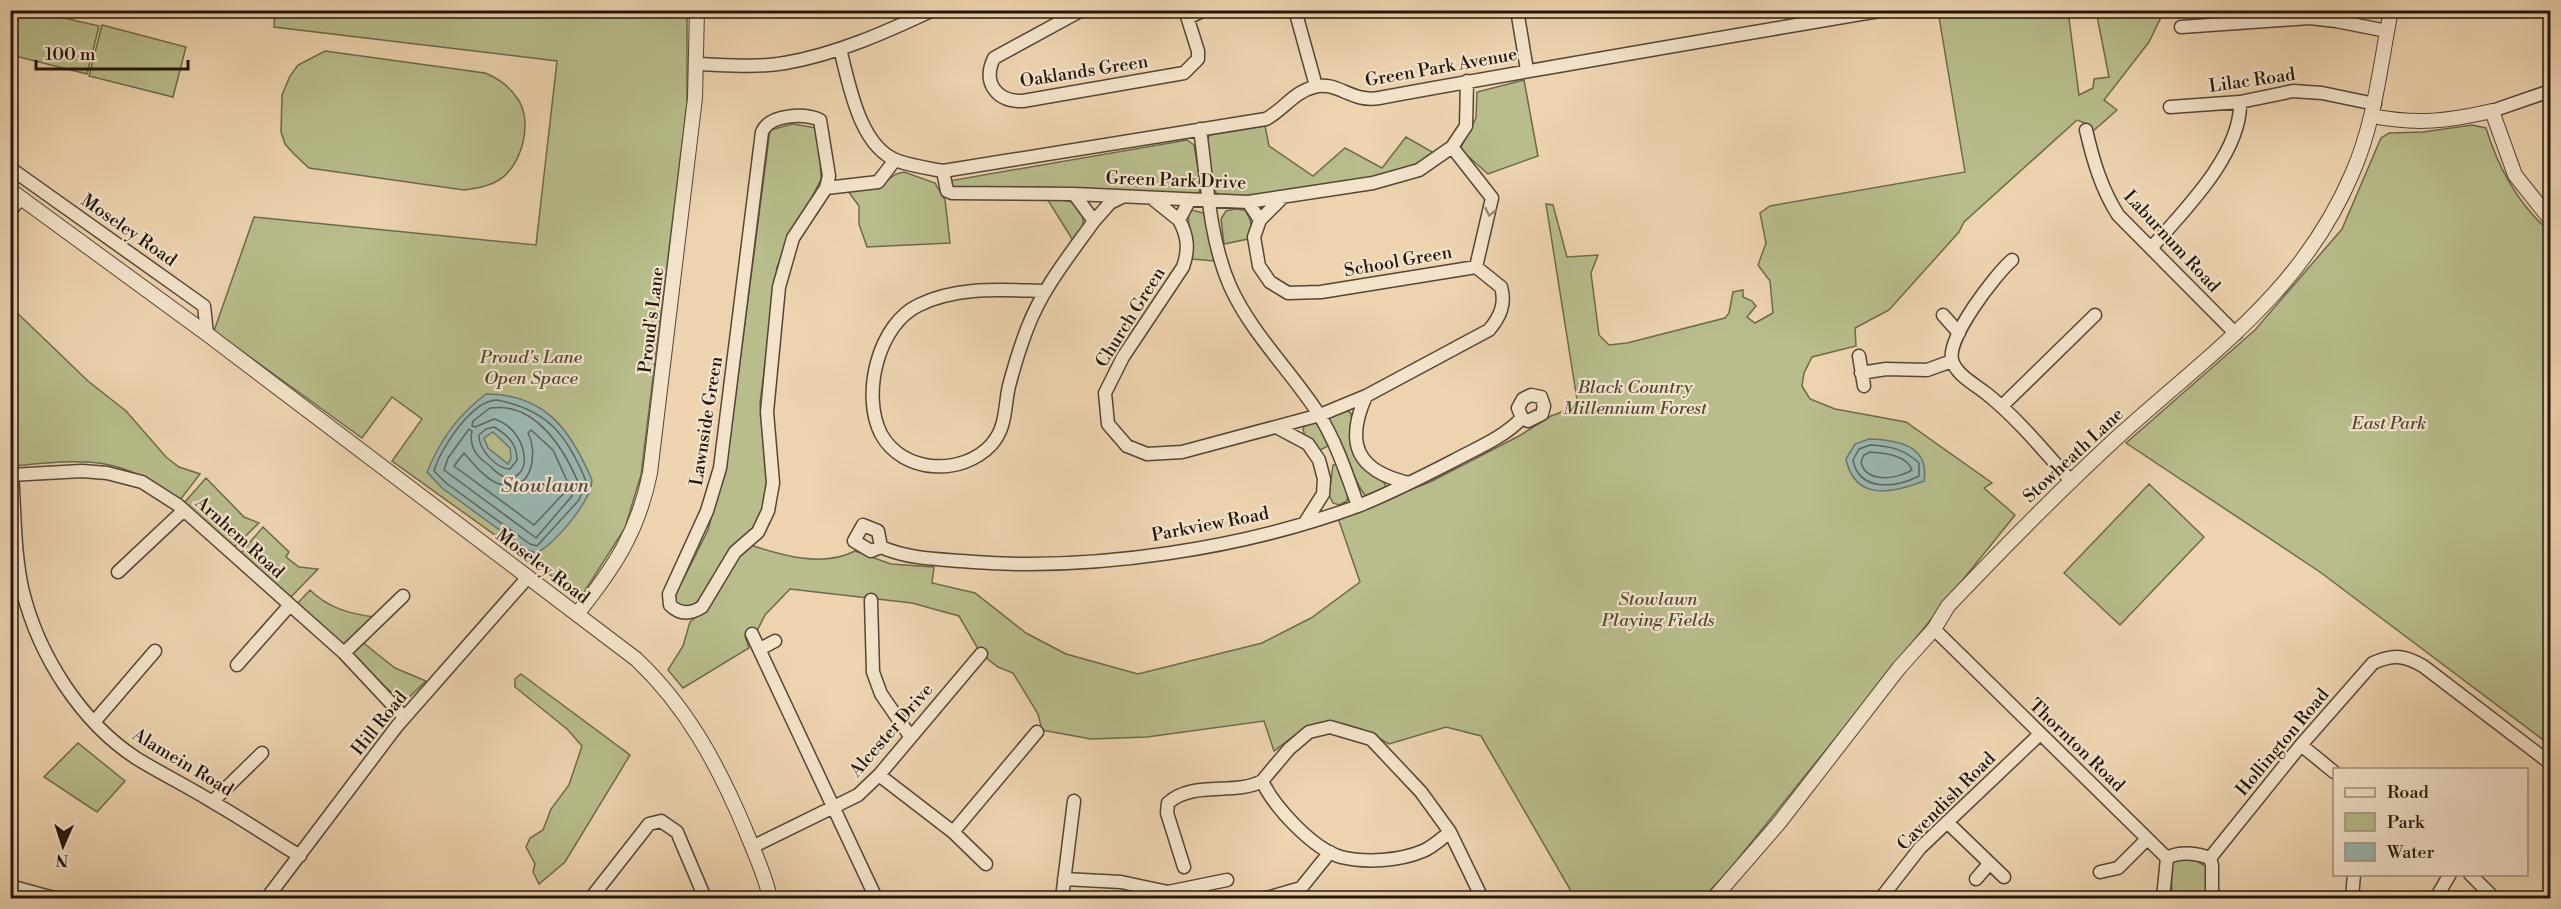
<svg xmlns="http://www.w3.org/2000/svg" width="2561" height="909" font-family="'Libre Bodoni',serif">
<rect width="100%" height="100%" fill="#edd4af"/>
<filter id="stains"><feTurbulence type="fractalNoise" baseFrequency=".00333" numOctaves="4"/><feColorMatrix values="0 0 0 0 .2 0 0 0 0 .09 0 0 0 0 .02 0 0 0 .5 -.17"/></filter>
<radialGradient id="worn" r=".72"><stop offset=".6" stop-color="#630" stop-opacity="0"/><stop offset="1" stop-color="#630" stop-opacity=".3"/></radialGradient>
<path fill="#b8bd8b" stroke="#6d6a4c" stroke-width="1.5" d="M 11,11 L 34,11 L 99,26 L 87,74 L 11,55 Z
M 275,11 L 687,11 L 687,103 L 641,475 L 625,528 L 581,597 L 392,461 L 422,419 L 392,397 L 362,438 L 214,331 L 254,217 L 536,245 L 557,61 L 274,27 Z
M 1938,11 L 2068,11 L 2079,95 L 2093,88 L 2094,79 L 2109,77 L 2096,11 L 2164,11 L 2149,42 L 2104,100 L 2117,110 L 2092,132 L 2090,125 L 2077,120 L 1964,222 L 1959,232 L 1889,310 L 1855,328 L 1856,346 L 1812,357 L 1804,373 L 1802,386 L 1810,399 L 1835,409 L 1906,422 L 1992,483 L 1984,488 L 2015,515 L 1730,869 L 1703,898 L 1575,898 L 1481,736 L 1446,727 L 1389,744 C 1365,729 1332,714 1305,729 C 1294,735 1284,744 1274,751 L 1264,721 L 1147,737 L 1091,739 L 1042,730 L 1038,714 L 1013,673 L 998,667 L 981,654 L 959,616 L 912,603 L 790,589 L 765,615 L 758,629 L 745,636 L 749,648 L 683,688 L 668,670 L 683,646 L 690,622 L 701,613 L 747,544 C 781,555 822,568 855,551 L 891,564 L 934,567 L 932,583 L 975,593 L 1026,633 L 1066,654 L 1138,674 L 1262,643 L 1311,618 L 1360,582 L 1338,518 L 1430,482 L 1519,436 L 1551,416 L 1578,406 L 1546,204 L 1553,205 L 1567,257 L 1598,255 L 1591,273 L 1599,335 L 1609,345 L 1627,343 L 1725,318 L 1729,313 L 1733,292 L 1743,290 L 1743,297 L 1752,301 L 1756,306 L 1747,317 L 1755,323 L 1773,313 L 1770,281 L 1758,265 L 1766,243 L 1760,213 L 1770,206 L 1965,172 Z
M 102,25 L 186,47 L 173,97 L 89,76 Z
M 325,51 L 485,73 C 499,79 508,85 517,98 C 534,120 522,166 499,180 C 488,187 476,188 464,190 L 309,168 L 294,154 L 285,144 L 281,132 L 282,95 L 290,76 L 298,65 Z
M 1524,80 L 1538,156 L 1488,174 L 1460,149 L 1476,118 L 1477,92 Z
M 793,124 L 816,128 L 819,137 L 821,179 L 777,267 L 760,404 L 767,486 L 762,513 L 754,531 L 700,599 C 690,609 681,612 674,598 L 708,530 L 721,482 L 730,438 L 770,130 Z
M 2472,125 L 2486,128 C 2498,167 2519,205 2550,232 L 2550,745 L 2320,572 L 2126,443 L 2255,330 L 2342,229 L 2381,138 L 2389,133 L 2423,132 Z
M 1265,126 L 1269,146 L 1313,176 L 1345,148 L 1382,168 L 1406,137 L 1434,153 C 1386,190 1284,191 1223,198 L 1218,196 L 1214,189 L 1207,140 L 1210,135 Z
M 1187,140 L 1194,145 L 1201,187 L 1198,195 L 1042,187 L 954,189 L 950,186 L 949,181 Z
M 904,172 L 935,183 L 945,200 L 950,243 L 867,247 L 859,224 L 859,206 L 848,191 L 876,188 L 896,174 Z
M 1046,197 L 1077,203 C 1087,220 1084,226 1074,242 Z
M 1235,209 L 1245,210 C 1252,221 1253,227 1248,239 L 1224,244 L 1221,219 L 1226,211 Z
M 1191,210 L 1204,213 L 1214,261 L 1192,259 L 1188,213 Z
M 10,306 L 88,381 L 126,411 L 166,457 L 179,467 L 200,474 L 180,500 C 117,453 84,460 11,466 Z
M 1346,410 L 1351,413 L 1354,449 L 1385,484 L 1385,489 L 1366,496 C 1356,488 1337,433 1328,417 Z
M 1307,422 L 1318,424 L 1328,446 L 1318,451 L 1305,436 L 1303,429 Z
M 1337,464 L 1348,492 L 1347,501 L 1339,505 L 1333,503 L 1329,495 L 1333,465 Z
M 206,478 L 244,517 L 259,523 L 234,547 L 184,503 Z
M 2149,484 L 2204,537 L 2120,625 L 2064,573 Z
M 263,527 L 289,552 L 286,557 L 299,567 L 318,569 L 289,599 L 240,554 Z
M 310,590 C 328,608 350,614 375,617 L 344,648 L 296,605 Z
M 361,641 L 395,668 L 426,681 L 407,699 L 401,701 L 350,655 Z
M 521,674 L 630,755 L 565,862 L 539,884 L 533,872 L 535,864 L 526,847 L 530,838 L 543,830 L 551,809 L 569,785 L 582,746 L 567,729 L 515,687 L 515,679 Z
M 78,743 L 125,781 L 97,812 L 44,777 Z
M 2177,858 L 2191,858 L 2207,867 L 2207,898 L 2172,898 L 2171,862 Z"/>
<path fill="#9ab7b0" stroke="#6a776f" stroke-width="1.5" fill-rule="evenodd" d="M 486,394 C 546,394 571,431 592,480 C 591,502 556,542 537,553 L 527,550 L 442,488 L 427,472 C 441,439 457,416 486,394 ZM 493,432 L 510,448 L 511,458 L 508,464 L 488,448 L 484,438 Z
M 1869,439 C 1897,440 1930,445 1924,481 C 1893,493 1855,502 1846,459 L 1855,444 Z"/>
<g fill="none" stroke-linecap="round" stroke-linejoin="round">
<path stroke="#5e665e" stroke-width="1.5" d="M 497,400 C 548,410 567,435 586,481 L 579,500 L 537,546 L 530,544 L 446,483 L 434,471 C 440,449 472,400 497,400 Z
M 490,408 C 535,402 563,447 578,482 L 572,496 L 536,538 L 444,470 L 448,458 L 469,429 L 472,431 C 469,445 475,455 486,463 C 492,467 497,475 505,477 C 535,482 529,429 494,419 L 475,427 L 472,426 L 473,421 Z
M 494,427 C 508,435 517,444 517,460 L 510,469 C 496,469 478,448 479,435 L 486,429 Z
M 531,430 L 553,450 L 568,483 L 565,492 L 534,525 L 454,466 L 464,453 C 473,463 485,479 499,484 C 531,496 539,454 528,433 Z
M 1870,445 C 1890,446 1904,449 1919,463 L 1919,476 C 1896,488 1859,492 1853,460 L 1859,449 Z
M 1870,452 C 1884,453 1907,455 1912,470 C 1898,479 1866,484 1861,462 L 1864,455 Z"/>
<defs>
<path id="minor" d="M 1082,10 L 994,58 C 982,83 997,102 1023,101 L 1184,73 L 1198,59 L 1198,51 L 1185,10
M 1295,10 L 1316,86
M 1517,10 L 1527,70
M 1188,18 L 1204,10
M 2181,27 L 2310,18 L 2336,21 L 2387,31
M 840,49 C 849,83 859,147 898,161 C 912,166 928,168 943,171 L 1266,119 C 1283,110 1294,92 1314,87 C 1337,80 1351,103 1379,98 C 1547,67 1715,39 1884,10
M 697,64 C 726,65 756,68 785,63 C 837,54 886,32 933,10
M 2170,107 L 2240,102 L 2293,91 L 2322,93 L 2375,104
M 2492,111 L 2550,91
M 1200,129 C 1207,180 1209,238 1230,286 C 1251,333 1290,370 1318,413 C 1336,441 1347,475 1358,506
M 2086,130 C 2093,160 2101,188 2118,215 L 2236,334
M 1452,147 L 1492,198 L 1476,267
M 10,168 L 204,306 L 207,334
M 943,171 L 947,191 L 952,193 L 1074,194 L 1248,202 L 1373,183 L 1419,170 L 1452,147 L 1466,126 L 1467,81
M 826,188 L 829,176 L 820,120 C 804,113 770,114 762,132 L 720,468 L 707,511 L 669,594 L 670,605 C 680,615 691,614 702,607 L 735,552 L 758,532 L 768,511 L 773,483 L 767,412 L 779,287 L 793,238 L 826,188 L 878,182 L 895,160
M 1154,200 L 1179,220
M 1189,201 L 1179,220 C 1188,236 1189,250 1183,267 L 1123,357 L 1105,393 L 1108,424 L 1127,446 L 1147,454 L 1182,452 L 1320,415 L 1366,396 L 1489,330 C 1500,317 1506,304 1501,287 L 1476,267 L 1321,292 L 1288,293 L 1270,282 L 1259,266 L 1254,237 L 1260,220 L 1248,202
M 10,211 L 21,198
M 1260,220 L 1283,197
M 1094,221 L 1110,203 L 1122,197
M 2151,248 C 2184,211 2242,153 2240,102
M 2012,260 C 1995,275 1947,337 1952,360 C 1956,375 1976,385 1987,394 C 2018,419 2044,451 2070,480
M 1044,291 C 1002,290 958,286 919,305 C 878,324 861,395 881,434 C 903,474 962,476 991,445 C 1007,427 1004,408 1009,386 C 1014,367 1020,347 1027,329 C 1042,289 1069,256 1094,221 L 1074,194
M 1943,315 L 1959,333
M 1859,356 L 1864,386
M 1861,373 L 1886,369 L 1927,370 L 1952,361
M 1366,396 C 1345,443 1356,471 1409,483
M 2002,406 L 2095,315
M 1278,428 L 1308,444 L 1319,460 L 1324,479 L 1323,494 L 1304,524
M 12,474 C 15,513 14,554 23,592 C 39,656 81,722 136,758 C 160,773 187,786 211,801 C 241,818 270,838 300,856
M 10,475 L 82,471 L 107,473 L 142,482 L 178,505 L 344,653 L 404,717
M 881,547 L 871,551 L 854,541 L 863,525 L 878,531 L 881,547 C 911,560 942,559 974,562 C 1095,571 1245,548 1358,506 C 1391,493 1422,477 1453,461 C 1477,448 1503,438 1522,418 L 1518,408 L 1523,399 L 1531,395 L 1541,397 L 1544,406 L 1542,414 L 1528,421 L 1522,418
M 118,572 L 184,510
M 871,600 L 873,672 L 881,694 L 910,736
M 1934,629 L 2167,858
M 752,634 L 876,898
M 760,649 L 775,641
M 344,653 L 403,596
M 237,665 L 289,606
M 94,722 L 155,651
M 2301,745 L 2334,772
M 879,775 L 953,832 L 986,864
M 1262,781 L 1289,749 L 1309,732 L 1330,727 L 1371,739 L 1421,792 L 1450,832 L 1482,898
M 213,801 L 262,753
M 1947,822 L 2004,877
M 953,832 L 1037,732
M 752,847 L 858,795 L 879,775 L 981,654
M 2167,858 C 2179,851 2197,853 2210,858
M 2210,858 L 2301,745 L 2373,663 C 2393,654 2404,655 2423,666 L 2550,763
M 2210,858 L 2212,865 L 2212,898
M 1184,867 L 1167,813 L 1168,803 C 1193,780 1235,796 1262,781 C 1274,807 1313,849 1341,857 C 1366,863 1399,861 1423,851 C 1433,847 1442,838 1450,832
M 2100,872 L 2118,868 L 2147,839
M 2470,874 L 2494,898
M 1064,879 L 1121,882 L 1168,892 L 1227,880
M 1976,879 L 1989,864
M 10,886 L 54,898
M 267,898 L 397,726 L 528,577
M 591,898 L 649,824 L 661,821 L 677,832 L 705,898
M 1062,898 L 1074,801
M 1267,898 L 1301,888 L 1330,852
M 1881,898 L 1920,848 L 2040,734
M 2163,898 L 2167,858
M 2352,898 L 2354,874
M 2436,898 L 2450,874"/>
<path id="tertiary" d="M 2372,116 C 2418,125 2447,121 2492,111 L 2515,175 L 2550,219
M 10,190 L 207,334 L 636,659 C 687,707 718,765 745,829 C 754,852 765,874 770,898
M 577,614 C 614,568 638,532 650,473 L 695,98 L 697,10
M 1714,898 L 1779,823 L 1899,668 L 1934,629 L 1948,606 C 2005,546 2062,488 2122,433 C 2213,351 2302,291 2352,174 C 2375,122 2380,66 2391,10"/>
</defs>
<use href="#minor" stroke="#554636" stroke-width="15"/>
<use href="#tertiary" stroke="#554636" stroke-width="16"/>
<use href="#minor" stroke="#f3e3cb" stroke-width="12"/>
<use href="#tertiary" stroke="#f3e3cb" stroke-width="14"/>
</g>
<defs><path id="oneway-chevron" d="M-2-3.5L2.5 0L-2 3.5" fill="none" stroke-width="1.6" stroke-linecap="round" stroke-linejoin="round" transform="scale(1.5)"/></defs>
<use stroke="#958776" href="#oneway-chevron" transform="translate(1490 212) rotate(102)"/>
<g text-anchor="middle" stroke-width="4.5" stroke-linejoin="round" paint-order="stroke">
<g font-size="18" fill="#22160d" stroke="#f3e3cb">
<text transform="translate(1441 67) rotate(-10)" y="6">Green Park Avenue</text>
<text transform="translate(1084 71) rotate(-9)" y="6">Oaklands Green</text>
<text transform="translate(2252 80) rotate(-8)" y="6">Lilac Road</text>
<text transform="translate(1176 180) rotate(2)" y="6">Green Park Drive</text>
<text transform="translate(129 230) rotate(35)" y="6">Moseley Road</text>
<text transform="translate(2172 241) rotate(47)" y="6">Laburnum Road</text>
<text transform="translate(1398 261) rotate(-10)" y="6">School Green</text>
<text transform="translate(1130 317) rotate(-58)" y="6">Church Green</text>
<text transform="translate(651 320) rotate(-83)" y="6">Proud's Lane</text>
<text transform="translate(706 421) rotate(-81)" y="6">Lawnside Green</text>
<text transform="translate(2073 455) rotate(-43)" y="6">Stowheath Lane</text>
<text transform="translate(1210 524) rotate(-11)" y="6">Parkview Road</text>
<text transform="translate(240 537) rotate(42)" y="6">Arnhem Road</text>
<text transform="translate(543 566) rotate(37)" y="6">Moseley Road</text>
<text transform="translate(379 723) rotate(-51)" y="6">Hill Road</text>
<text transform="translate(891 730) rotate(-49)" y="6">Alcester Drive</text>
<text transform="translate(2282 742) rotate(-50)" y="6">Hollington Road</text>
<text transform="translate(2077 745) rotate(44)" y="6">Thornton Road</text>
<text transform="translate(183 762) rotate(31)" y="6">Alamein Road</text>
<text transform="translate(1946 801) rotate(-45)" y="6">Cavendish Road</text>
</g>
<g font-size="18" font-style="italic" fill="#4f4833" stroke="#f3e3cb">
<text x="531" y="363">Proud's Lane<tspan x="531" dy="21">Open Space</tspan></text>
<text x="1635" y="393">Black Country<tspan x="1635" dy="21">Millennium Forest</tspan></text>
<text x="2389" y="429">East Park</text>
<text x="1658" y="605">Stowlawn<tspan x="1658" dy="21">Playing Fields</tspan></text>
</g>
<g font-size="20" font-style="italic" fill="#4c4e46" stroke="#f3e3cb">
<text x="545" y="492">Stowlawn</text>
</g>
</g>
<rect width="2561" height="909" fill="none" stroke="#edd4af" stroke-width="36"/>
<rect x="12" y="12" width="2537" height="885" fill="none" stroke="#22160d" stroke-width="3"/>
<rect x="18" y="18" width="2525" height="873" fill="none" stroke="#22160d" stroke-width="1.5"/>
<rect x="2333" y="768" width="195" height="108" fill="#f3e3cb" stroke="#9f917f" stroke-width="1.5"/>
<rect x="2345" y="788" width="30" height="9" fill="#f3e3cb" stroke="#9f917f" stroke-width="1.5"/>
<text x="2387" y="798" font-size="18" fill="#22160d">Road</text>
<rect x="2345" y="813" width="30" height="18" fill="#b8bd8b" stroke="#9f917f" stroke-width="1.5"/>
<text x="2387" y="828" font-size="18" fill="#22160d">Park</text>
<rect x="2345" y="843" width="30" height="18" fill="#9ab7b0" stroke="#9f917f" stroke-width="1.5"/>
<text x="2387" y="858" font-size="18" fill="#22160d">Water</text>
<g transform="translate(63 846) rotate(183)" stroke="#f3e3cb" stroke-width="4.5" paint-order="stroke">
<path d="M0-4.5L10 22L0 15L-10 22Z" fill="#22160d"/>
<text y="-9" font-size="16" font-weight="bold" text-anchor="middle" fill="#22160d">N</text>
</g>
<path d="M36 60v9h152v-9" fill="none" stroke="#22160d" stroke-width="3"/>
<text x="45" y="60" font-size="18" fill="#22160d" stroke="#f3e3cb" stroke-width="4.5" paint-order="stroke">100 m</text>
<rect width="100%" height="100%" filter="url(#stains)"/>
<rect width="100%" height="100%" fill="url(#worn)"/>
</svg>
